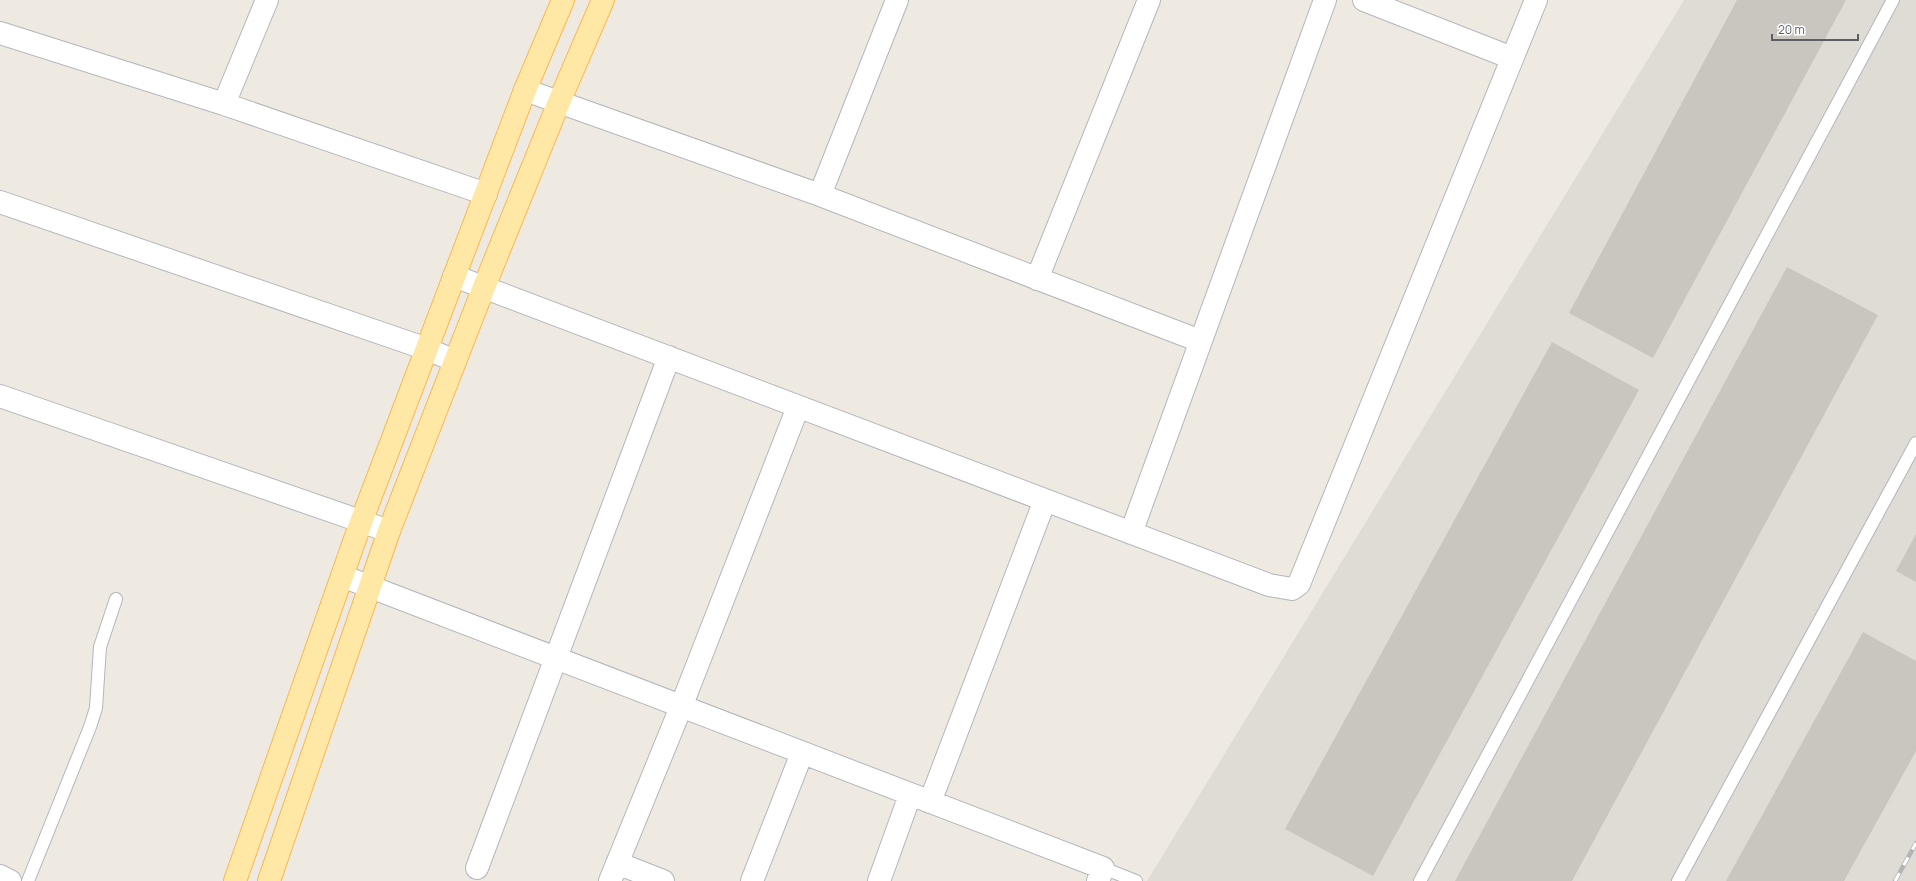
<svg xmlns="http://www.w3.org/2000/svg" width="1916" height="881" font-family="Manrope,sans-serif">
<rect width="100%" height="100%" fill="#eeeae2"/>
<path fill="#dfdcd6" d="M 1684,0 L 1916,0 L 1916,881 L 1147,881 Z"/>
<path fill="#c9c5bf" d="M 1737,0 L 1846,0 L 1653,358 L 1569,313 Z
M 1787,267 L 1878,315 L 1572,881 L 1455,881 Z
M 1552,342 L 1639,390 L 1373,876 L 1285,829 Z
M 1916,534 L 1916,582 L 1896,571 Z
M 1863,632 L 1916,661 L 1916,751 L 1844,881 L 1726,881 Z"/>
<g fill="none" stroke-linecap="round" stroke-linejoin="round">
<defs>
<path id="service" d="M 1103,868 L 1136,881
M 28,881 L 90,727 L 96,708 L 100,647 L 116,599
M 1420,881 L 1893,0
M 1678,881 L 1916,443"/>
<path id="minor" d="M 1364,0 L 1512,58
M 0,33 L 224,104 L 486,194
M 525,90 L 820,195 L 1200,341
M 224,104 L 267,0
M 820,195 L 897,0
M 0,202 L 427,349 L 455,361
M 454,276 L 1269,585 L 1292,589 L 1299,584 L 1536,0
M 1037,279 L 1149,0
M 0,396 L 389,531
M 1131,533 L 1325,0
M 342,576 L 1103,868 L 1098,881
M 930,802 L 1045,500
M 617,863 L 663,881
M 477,868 L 669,357
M 0,876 L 10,881
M 610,881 L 681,707 L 798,407
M 752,881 L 802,753
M 879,881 L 910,795"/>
<path id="primary" d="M 235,881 L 361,522 L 525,90 L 563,0
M 269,881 L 389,531 L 484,287 L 559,102 L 603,0"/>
</defs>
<use href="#service" stroke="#b3b6ba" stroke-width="14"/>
<use href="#minor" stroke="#b3b6ba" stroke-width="24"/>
<use href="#primary" stroke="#fab84f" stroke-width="24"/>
<use href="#service" stroke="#fff" stroke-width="12"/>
<use href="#minor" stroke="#fff" stroke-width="22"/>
<use href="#primary" stroke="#ffe7a6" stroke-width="22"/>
<defs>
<path id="rail" d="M 1895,881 L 1916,843"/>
</defs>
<use href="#rail" stroke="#b3b4b5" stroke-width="4.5"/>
<use href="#rail" stroke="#fff" stroke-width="3" stroke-dasharray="9" stroke-linecap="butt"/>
</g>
<path d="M1772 34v6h86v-6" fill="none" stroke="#5a5f64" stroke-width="2"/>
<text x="1778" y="34" font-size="12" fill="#5a5f64" stroke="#ffffff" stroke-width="3" paint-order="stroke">20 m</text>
</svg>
